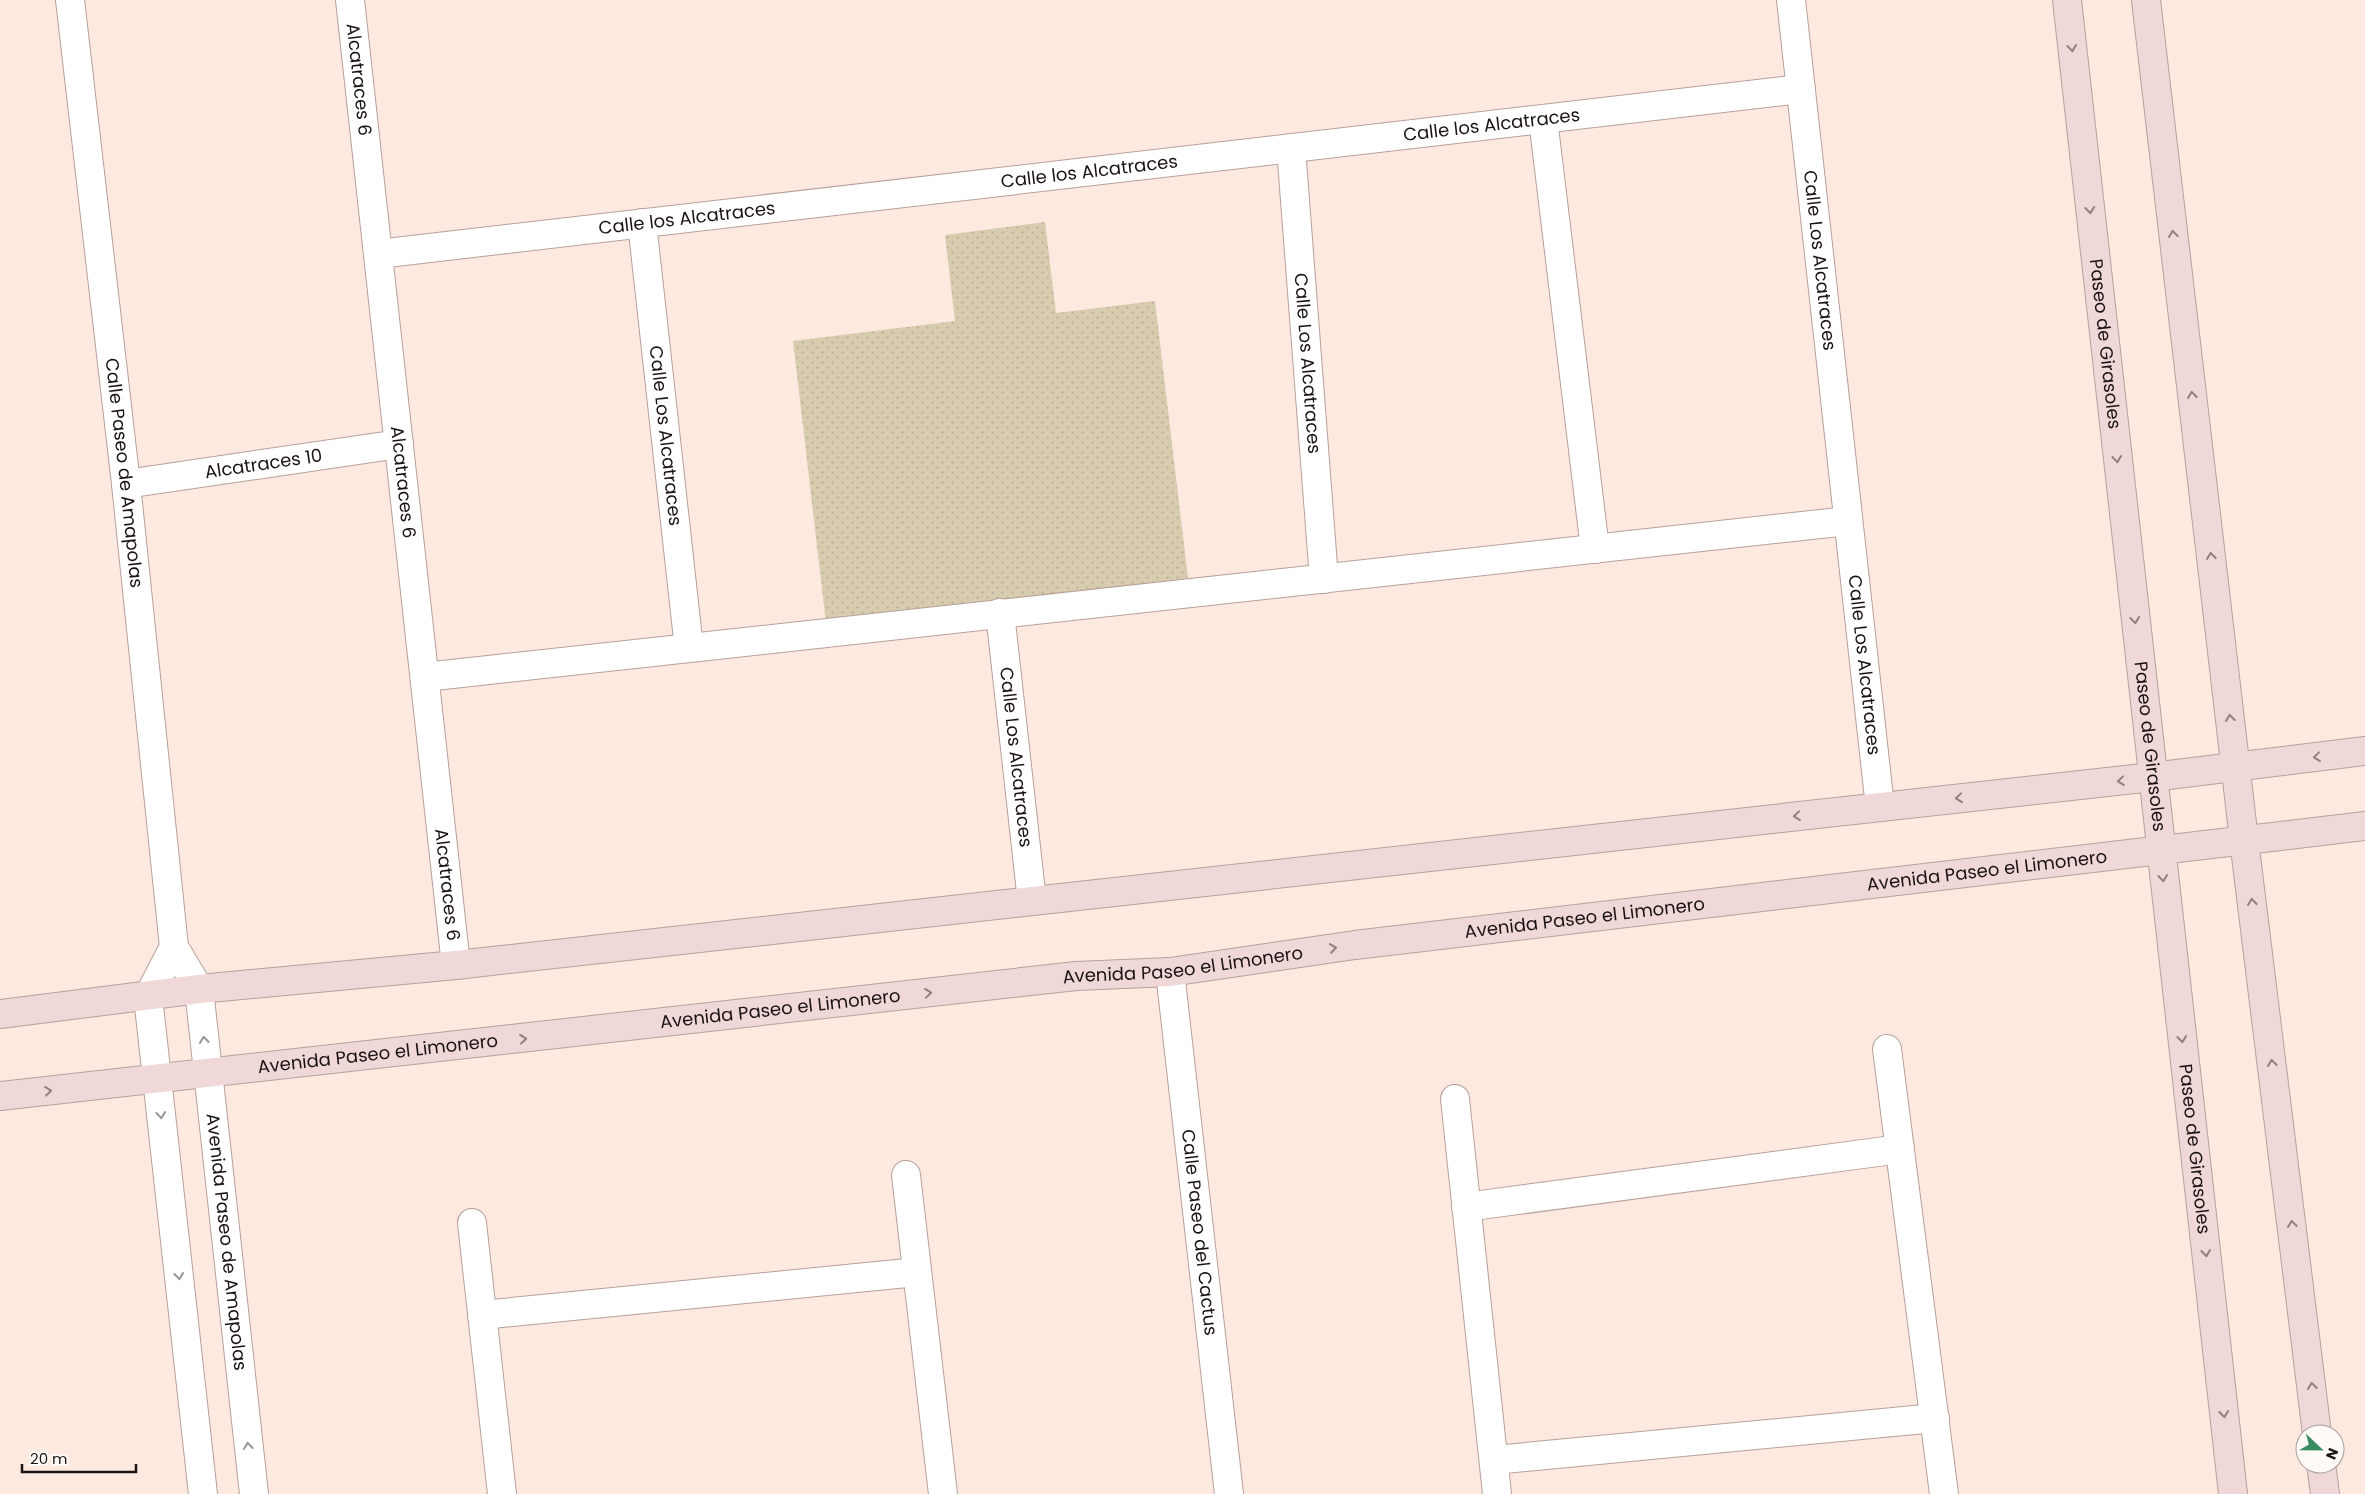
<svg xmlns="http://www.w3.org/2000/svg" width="2365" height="1494" font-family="Poppins,sans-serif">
<defs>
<pattern id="park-dots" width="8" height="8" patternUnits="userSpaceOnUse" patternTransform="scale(1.25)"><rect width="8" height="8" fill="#d8ccaf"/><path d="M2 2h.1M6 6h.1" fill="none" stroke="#b9ae96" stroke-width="1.8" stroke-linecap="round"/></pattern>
</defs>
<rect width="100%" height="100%" fill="#fee9e1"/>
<path fill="url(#park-dots)" d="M 1045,222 L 1056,313 L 1155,301 L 1188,578 L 826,623 L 793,341 L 955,321 L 945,235 Z"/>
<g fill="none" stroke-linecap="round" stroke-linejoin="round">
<defs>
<g id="street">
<path id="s1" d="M 70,0 L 126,484 L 174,947 L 199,989 L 254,1494"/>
<path id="s2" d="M 350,0 L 456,965"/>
<path id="s3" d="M 1791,0 L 1880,807"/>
<path d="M 1543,119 L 1595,549"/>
<path id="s4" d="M 1291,148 L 1324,579"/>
<path id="s5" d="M 642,223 L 689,648"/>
<path id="s6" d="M 378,254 L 1801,89"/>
<path id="s7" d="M 126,484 L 399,444"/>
<path id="s8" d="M 1000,613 L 1032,901"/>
<path d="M 425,677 L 1848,521"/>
<path d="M 174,947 L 148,997 L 203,1494"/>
<path id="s9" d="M 1170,972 L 1229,1494"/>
<path d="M 1887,1049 L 1944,1494"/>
<path d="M 1455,1099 L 1497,1494"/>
<path d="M 906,1175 L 943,1494"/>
<path d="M 1466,1207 L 1900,1149"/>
<path d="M 472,1223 L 502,1494"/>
<path d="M 482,1315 L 917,1272"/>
<path d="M 1494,1460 L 1935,1418"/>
</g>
<g id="secondary">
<path id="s10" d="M 2067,0 L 2233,1494"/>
<path d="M 2146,0 L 2244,840 L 2317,1434"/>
<path d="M 0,1014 L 199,989 L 456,965 L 2152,777 L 2365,751"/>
<path id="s11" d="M 0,1096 L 1076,976 L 1170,972 L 1355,945 L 2365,826"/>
<path d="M 2321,1464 L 2325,1494"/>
</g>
</defs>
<use href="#street" stroke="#b5a19a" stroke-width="30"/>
<use href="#secondary" stroke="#b5a19a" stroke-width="30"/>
<use href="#street" stroke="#fff" stroke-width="28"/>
<use href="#secondary" stroke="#f0d8d9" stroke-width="28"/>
</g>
<defs><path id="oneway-chevron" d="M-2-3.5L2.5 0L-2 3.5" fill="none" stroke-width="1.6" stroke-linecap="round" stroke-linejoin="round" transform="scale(1.25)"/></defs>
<g stroke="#907f7f">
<use href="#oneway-chevron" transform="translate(2072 48) rotate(84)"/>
<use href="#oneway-chevron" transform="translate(2090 210) rotate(84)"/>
<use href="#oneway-chevron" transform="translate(2173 234) rotate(-97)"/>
<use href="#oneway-chevron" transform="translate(2192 395) rotate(-97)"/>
<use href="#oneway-chevron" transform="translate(2117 459) rotate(84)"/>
<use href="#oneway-chevron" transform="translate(2211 556) rotate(-97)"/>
<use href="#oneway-chevron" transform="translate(2135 620) rotate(84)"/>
<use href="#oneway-chevron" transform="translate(2230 718) rotate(-97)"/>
<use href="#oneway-chevron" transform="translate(2317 757) rotate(173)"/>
<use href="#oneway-chevron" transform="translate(2121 781) rotate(174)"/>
<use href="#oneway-chevron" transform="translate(1959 798) rotate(174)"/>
<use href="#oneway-chevron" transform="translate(1797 816) rotate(174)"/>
<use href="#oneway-chevron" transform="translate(2163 878) rotate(84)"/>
<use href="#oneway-chevron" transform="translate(2252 902) rotate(-97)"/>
<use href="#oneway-chevron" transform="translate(1333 948) rotate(-8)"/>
<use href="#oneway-chevron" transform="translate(928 993) rotate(-6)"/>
<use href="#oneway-chevron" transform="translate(523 1039) rotate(-6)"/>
<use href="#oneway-chevron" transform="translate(2182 1039) rotate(84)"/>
<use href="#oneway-chevron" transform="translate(2272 1063) rotate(-97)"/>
<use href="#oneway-chevron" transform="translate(48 1091) rotate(-6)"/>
<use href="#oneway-chevron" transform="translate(2292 1224) rotate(-97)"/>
<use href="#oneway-chevron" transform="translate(2206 1253) rotate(84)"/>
<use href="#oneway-chevron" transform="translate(2312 1386) rotate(-97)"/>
<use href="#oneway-chevron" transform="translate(2224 1414) rotate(84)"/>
</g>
<g stroke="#989594">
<use href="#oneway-chevron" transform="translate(204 1040) rotate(-96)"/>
<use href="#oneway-chevron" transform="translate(161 1115) rotate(84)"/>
<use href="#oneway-chevron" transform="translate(179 1276) rotate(84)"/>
<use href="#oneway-chevron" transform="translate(248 1446) rotate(-96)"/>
</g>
<g text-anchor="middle" stroke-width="4" stroke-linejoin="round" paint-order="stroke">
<g font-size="18" fill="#1a1311" stroke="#fefaf8">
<text dy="6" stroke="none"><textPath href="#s2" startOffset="80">Alcatraces 6</textPath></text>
<text dy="6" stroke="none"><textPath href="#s6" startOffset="1121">Calle los Alcatraces</textPath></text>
<text dy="6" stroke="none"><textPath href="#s6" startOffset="716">Calle los Alcatraces</textPath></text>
<text dy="6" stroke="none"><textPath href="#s6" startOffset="311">Calle los Alcatraces</textPath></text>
<text dy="6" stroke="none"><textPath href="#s3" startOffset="262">Calle Los Alcatraces</textPath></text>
<text dy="6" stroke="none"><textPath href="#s10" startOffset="346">Paseo de Girasoles</textPath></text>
<text dy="6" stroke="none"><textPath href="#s4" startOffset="216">Calle Los Alcatraces</textPath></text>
<text dy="6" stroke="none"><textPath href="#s5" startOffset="214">Calle Los Alcatraces</textPath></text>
<text dy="6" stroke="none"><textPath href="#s7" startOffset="139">Alcatraces 10</textPath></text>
<text dy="6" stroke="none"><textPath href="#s1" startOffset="476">Calle Paseo de Amapolas</textPath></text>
<text dy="6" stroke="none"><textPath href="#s2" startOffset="485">Alcatraces 6</textPath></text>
<text dy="6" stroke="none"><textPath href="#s3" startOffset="669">Calle Los Alcatraces</textPath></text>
<text dy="6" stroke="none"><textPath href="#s10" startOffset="751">Paseo de Girasoles</textPath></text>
<text dy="6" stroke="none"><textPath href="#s8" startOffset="145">Calle Los Alcatraces</textPath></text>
<text dy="6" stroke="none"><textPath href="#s11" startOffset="2000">Avenida Paseo el Limonero</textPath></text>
<text dy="6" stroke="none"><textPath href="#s2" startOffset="890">Alcatraces 6</textPath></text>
<text dy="6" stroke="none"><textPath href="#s11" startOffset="1595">Avenida Paseo el Limonero</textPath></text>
<text dy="6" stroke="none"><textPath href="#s11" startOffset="1190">Avenida Paseo el Limonero</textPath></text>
<text dy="6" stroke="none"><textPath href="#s11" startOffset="785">Avenida Paseo el Limonero</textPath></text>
<text dy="6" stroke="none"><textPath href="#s11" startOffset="380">Avenida Paseo el Limonero</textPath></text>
<text dy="6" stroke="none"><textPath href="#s10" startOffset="1156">Paseo de Girasoles</textPath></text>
<text dy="6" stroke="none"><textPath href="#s9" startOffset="262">Calle Paseo del Cactus</textPath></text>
<text dy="6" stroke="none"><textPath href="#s1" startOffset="1256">Avenida Paseo de Amapolas</textPath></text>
</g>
</g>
<g transform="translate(2320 1449) rotate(112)"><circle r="24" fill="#fefaf8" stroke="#a39e9c"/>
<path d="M0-4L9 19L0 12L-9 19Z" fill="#398d60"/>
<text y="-8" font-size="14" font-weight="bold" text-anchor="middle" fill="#1a1311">N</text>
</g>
<path d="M22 1464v8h114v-8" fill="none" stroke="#1a1311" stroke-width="2.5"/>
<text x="30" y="1464" font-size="15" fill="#1a1311" stroke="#fefaf8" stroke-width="4" paint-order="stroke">20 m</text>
</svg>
